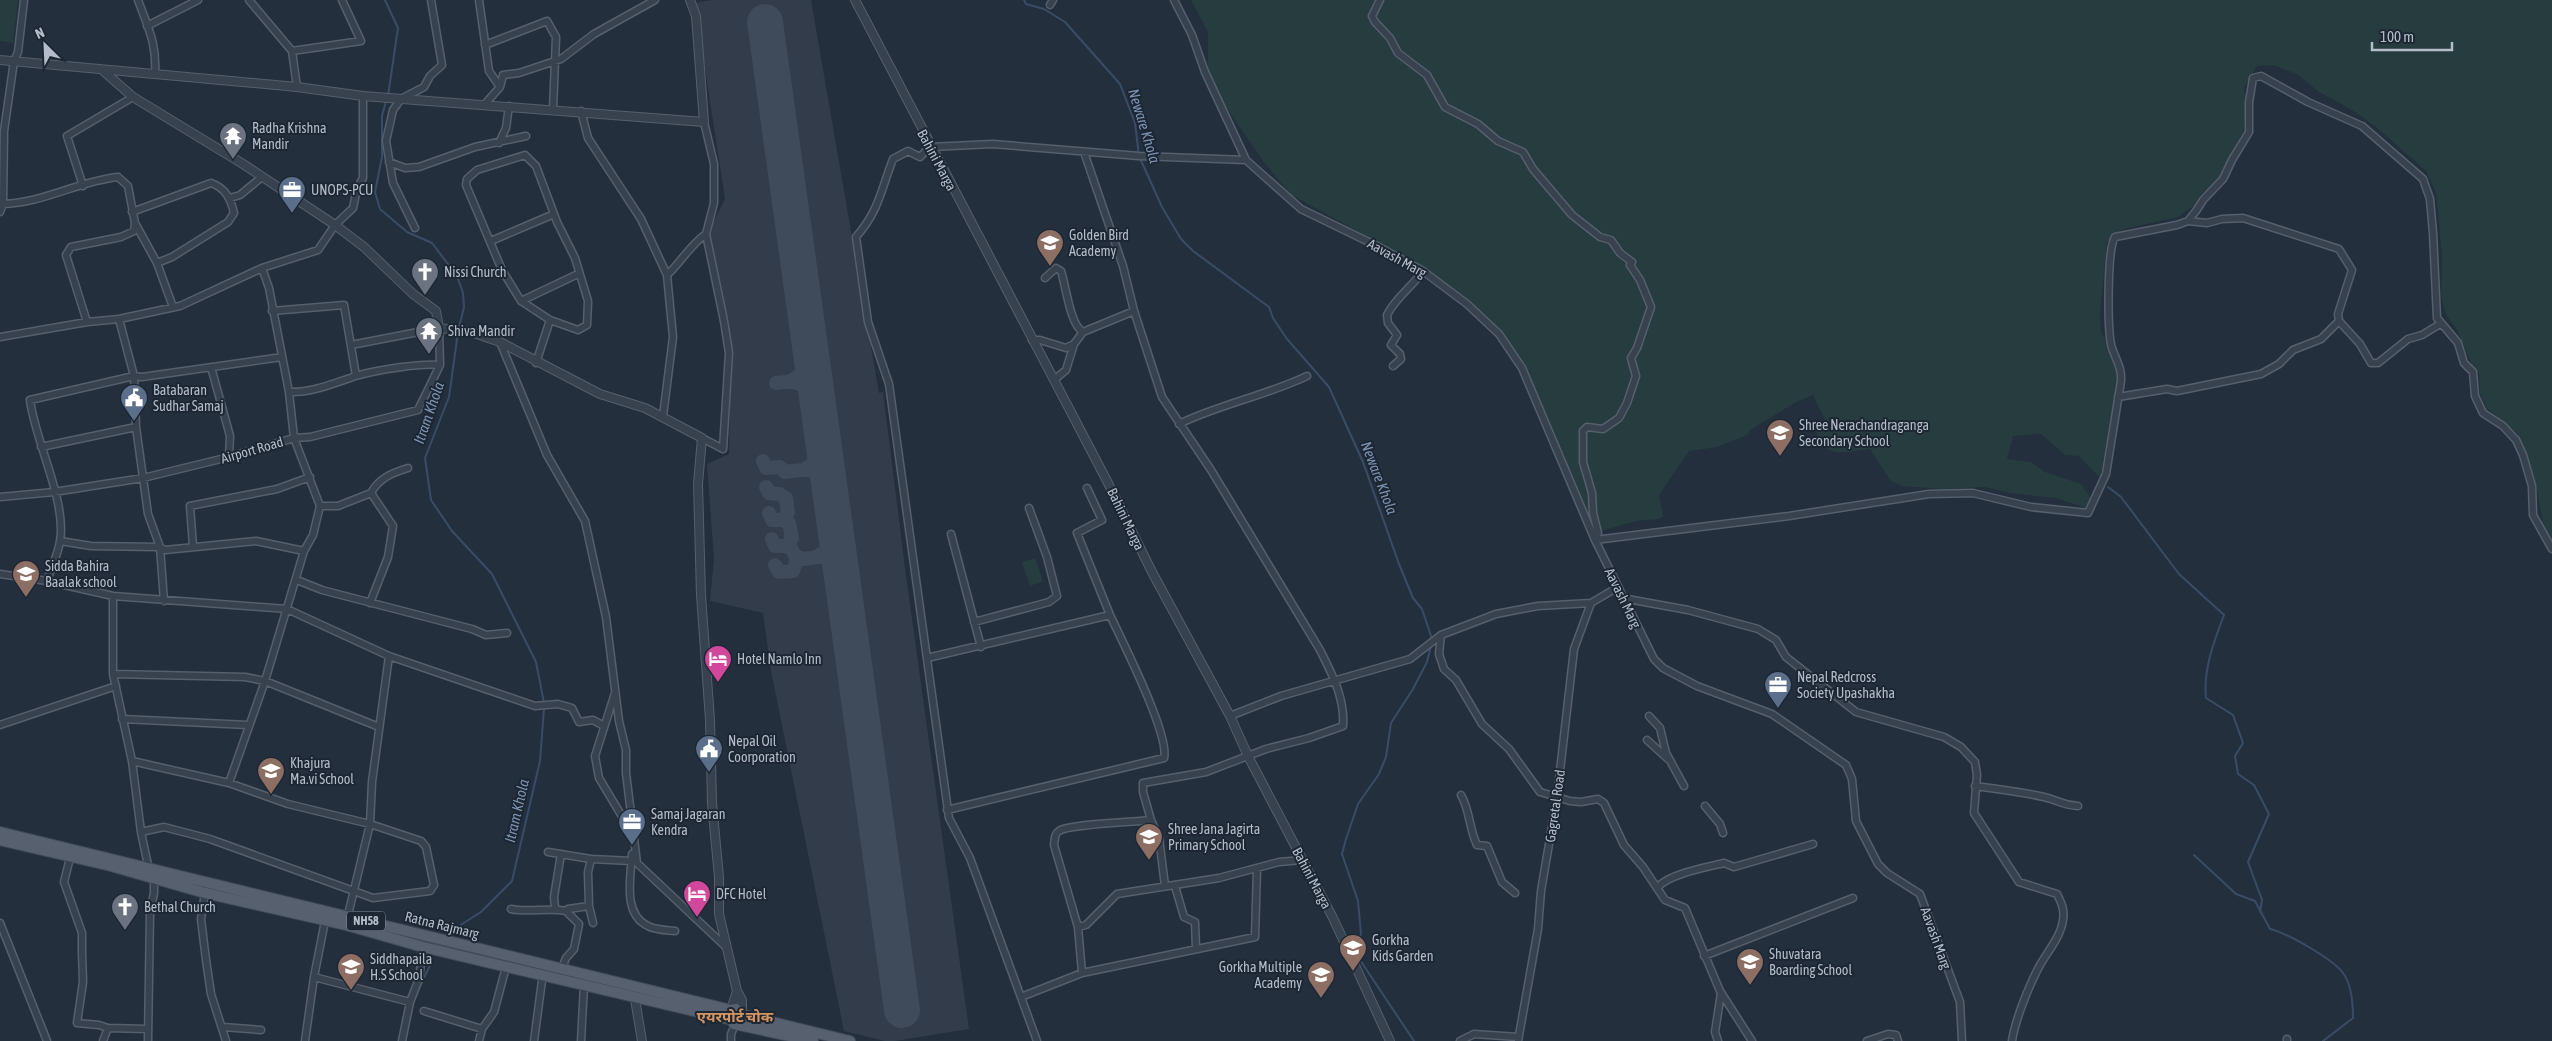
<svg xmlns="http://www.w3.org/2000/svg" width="2552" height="1041" font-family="'Asap Condensed','Noto Sans Devanagari',sans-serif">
<rect width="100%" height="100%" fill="#242f3e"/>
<path fill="#323c4b" d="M 711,0 L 811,0 L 879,393 L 883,392 L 906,576 L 969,1029 L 895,1041 L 885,1041 L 844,1031 L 771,671 L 763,613 L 710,601 L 714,559 L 707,464 L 729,454 L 731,342 L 708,233 L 725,199 L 695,3 Z"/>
<path fill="#263c3f" d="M 0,0 L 18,0 L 13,43 L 0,41 Z
M 1191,0 L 2552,0 L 2552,544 L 2545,532 L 2535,481 L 2518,434 L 2487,408 L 2480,393 L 2479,373 L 2473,367 L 2457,330 L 2446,315 L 2441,295 L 2442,256 L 2436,193 L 2426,171 L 2375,126 L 2352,110 L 2319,92 L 2297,74 L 2273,65 L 2257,66 L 2244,87 L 2246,109 L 2244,129 L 2218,182 L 2201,194 L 2193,206 L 2178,217 L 2125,229 L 2116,233 L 2107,243 L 2100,312 L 2101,331 L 2115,360 L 2118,372 L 2114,407 L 2100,478 L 2079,456 L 2065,455 L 2041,434 L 2013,436 L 2007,459 L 2031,462 L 2045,472 L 2081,484 L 2092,500 L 2089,509 L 2056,498 L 2010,493 L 1985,487 L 1943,489 L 1902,486 L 1890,480 L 1870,449 C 1845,451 1827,462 1816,431 L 1825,420 L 1813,395 L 1796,402 L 1750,430 L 1747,435 L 1717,447 L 1689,451 L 1659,495 L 1663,516 L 1659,519 L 1636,521 L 1597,532 L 1522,366 L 1495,325 L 1483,312 L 1463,305 L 1447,287 L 1423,267 L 1290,194 L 1263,161 L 1218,95 L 1208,71 L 1208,32 Z
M 1035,558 L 1043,581 L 1030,586 L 1022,562 Z"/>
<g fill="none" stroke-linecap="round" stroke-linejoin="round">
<path stroke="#394c67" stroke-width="2" d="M 385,0 L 398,28 L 388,96
M 1024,0 L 1026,4 L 1044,9 L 1065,22 L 1120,84 L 1135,123 L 1139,156 L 1162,207 L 1181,239 L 1193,251 L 1269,307 L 1273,318 L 1287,339 L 1329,387 L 1363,462 L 1399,564 L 1413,598 L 1422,609 L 1432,639
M 386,101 L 382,116 L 382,157 L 375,192 L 380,209 L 407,232 L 432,243 L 457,276 L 463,293 L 464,307 L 459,328
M 458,332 L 449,397 L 425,458 L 431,500 L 452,531 L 492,574 L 536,662 L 544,703
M 2108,487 L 2121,497 L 2179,574 L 2224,615 C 2214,641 2203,670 2206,698 L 2233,715 L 2243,743 L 2235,756 L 2238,774 L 2254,785 L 2269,814 L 2248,862 L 2262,900 L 2260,912
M 2194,855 L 2236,894 L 2255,901 L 2270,929 C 2287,933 2333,959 2343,973 C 2352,985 2353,1004 2353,1018 L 2323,1041
M 451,931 L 481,912 L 512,881 L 540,761 L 544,708
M 416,995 L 431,963
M 410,1019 L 413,1001
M 1414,1041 L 1360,960 L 1357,945 L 1361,934 L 1358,901 L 1342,854 L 1346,839 L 1358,804 L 1379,774 L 1386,757 L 1391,723 L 1413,689 L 1427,662 L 1431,646"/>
<path stroke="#3f4a5a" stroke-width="14" d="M 791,381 L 804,372 L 812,359
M 776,383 C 797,380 805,383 818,400
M 763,461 L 766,468 L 780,467 L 785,472 C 805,469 820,466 830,487
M 805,469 L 817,461 L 823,443
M 766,487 L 769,493 L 779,494 L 786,498 L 788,513 L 782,520
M 769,513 L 772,520 L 782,520 L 789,523 L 792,538 L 787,546
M 772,539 L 775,546 L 789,546 C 793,549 793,554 796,556 C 808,567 825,541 842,574
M 818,556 L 832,547 L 836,534
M 775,565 L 779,572 L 793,571 L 796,562 L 801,558"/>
<path stroke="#3f4a5a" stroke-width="36" d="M 765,22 L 902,1010"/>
<defs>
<path id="minor" d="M 138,0 C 148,28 157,43 155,74
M 249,0 L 292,51 L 297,87
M 479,0 L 489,71 L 500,87 L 485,104
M 1174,0 L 1192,35 L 1205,72 L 1246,160 L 1301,209 L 1375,245 L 1423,271 L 1467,304 L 1499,334 L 1522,368 L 1595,540 L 1654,659 L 1663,668 L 1697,686 L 1772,714 L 1846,765 L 1852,779 L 1856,821 L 1878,864 L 1887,873 L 1920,894 L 1960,1002 L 1962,1041
M 1380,0 L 1372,16 L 1375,22 L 1390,38 L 1398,53 L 1427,75 L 1445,107 L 1478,124 L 1498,141 L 1523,152 L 1533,169 L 1572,215 L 1600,237 L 1611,240 L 1620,253 L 1632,262 L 1630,265 L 1640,280 L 1651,307 L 1637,348 L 1631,358 L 1636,376 L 1627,403 L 1619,418 L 1603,429 L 1587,427 L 1583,431 L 1583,462 L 1592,493 L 1593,513 L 1598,533 L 1595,540 L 1789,516 L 1929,494 L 1973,493 L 2031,507 L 2088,513 L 2106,474 L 2121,381 C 2122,368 2116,360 2112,348 C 2107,332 2107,249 2115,237 L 2177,225 L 2188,221 L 2196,211 L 2203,200 L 2223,179 L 2232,160 L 2249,132 L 2249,102 L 2253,78 L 2261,76 L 2308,102 L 2362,126 L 2423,179 L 2430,199 L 2433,233 L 2437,318 L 2458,343 L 2464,363 L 2473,372 L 2475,396 L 2483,413 L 2503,426 L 2516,440 L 2523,455 L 2532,486 L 2533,515 L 2552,549
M 1050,5 L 1053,0
M 147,26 L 198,0
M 485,45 L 547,21 L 556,37 L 553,109
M 292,51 L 361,41 L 342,0
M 500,87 L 503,75 L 519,73 L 561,59 L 594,34 L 655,0
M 581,111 L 588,138 L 641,219 L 667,275 L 673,337 L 663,416
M 499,143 L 506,128 L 509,106
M 389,162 L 405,168 L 419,167 L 475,147 L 526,136
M 83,186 L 67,136 L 133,97
M 230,198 L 240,195 L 262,177
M 0,204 C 42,204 78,181 118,177 L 128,186 L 135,223 L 134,231 L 121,237 L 71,247 L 66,255 L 87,322
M 0,212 L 3,204 L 4,131 L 14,61 L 18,52 L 24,0
M 132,212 L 211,183 C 226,188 231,200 234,213 L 228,222 L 172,257 L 157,263
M 2188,221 L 2207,223 L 2222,219 L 2243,218 L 2339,249 L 2352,270 L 2338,314 L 2339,321 L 2360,344 L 2371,363 L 2378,363 L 2408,339 L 2422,335 L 2440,324
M 135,223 L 157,263 L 173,307
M 415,228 L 393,183 L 386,141 L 393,110 L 401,99 L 424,87 L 430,76 L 442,65 L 431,0
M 491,241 L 554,214
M 667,275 C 681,262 691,244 706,234
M 1045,278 L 1056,268 L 1061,271 C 1066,286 1070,325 1083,332 L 1134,311
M 521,301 L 578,274
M 272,311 L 344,305 L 356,376
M 119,319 L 134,376 L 136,427 L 148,514 L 160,547 L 164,601
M 0,337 L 87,322 L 119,319 L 180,306 L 262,268 L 318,250 L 335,225 L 353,208 L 357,189 L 363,178 L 363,96
M 1032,340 L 1040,340 L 1066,348 L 1074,344 L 1083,332
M 500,342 L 547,455 L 585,521 L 606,617 L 619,721 L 626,750 L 626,773 L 637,863 L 726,947
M 536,363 L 550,320 L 521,301 L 502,270 L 466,185 L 467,179 L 477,170 L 525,155 L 536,166 L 557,222 L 575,258 L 588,301 L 587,325 L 578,330 L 550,320
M 1393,366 L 1401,359 L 1400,354 L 1391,345 L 1397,335 L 1388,323 L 1387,315 C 1396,297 1412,287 1423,271
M 211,367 L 230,436 L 229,457
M 1054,380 L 1066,370 L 1074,344
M 289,392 C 312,393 334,383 356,376 C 376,370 420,363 440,365
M 2118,397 L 2167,389 L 2177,391 L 2261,374 L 2279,364 L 2293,350 L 2321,339 L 2339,321
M 1179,424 C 1220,404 1265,396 1307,376
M 702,438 L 723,449 L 729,353 L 724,321 L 706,234 L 714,203 L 714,164 L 704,122
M 41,447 L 136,427
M 0,497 L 54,492 L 143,478 L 229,457 L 294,438 L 310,437 L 418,410 L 440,365 L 439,328 L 351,345
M 320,506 L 338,506 L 371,493 C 379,478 392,473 408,468
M 951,534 L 981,647
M 60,541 L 91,546 L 160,547 L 165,550 L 256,541 L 304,551
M 193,546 L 190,506 L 277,489 L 310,477
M 0,574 L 47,581 L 113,596 L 287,609 L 389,656 L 535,706 L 558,704 L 572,708 L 579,722 L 593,720 L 604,726
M 297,580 L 322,590 L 472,629 L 486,635 L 507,633
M 47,581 C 51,568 58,555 60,541 C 67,502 35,441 30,400 L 134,376 L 142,377 L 282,357
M 113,596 L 113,674 L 132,761 L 141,832 L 149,870 L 154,879 L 154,893 L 150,913 L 148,1041
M 1622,598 L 1688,610 L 1758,629 L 1776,640 L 1786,657 L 1856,712 L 1944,737 L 1961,747 L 1975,762 L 1977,775 L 1974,813 L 2019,882 L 2057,894 C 2061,902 2065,910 2063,920 C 2061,936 2048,951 2040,965 C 2030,983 2015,1020 2012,1041
M 370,603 L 388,557 L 393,526 L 371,493
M 974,622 L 1049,602 L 1057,596 L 1047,557 L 1029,508
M 1441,635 L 1439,654 L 1444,669 L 1456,680 L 1482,724 L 1509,749 L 1540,792 L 1570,801 L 1581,802 L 1598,799 L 1604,803 L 1624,845 L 1643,867 L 1665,900 L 1685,908 L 1720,991 L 1752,1041
M 927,658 L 1110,615 L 1077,533 L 1102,520 L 1087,488
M 113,674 L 245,677 L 265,681 L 379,727
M 615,693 L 595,756 L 599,778 L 623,818 L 630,834
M 1230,716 L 1281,696 L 1410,659 L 1441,635 L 1496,614 L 1538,606 L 1591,603
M 1649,716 L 1660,728 L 1666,753 L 1684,786
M 122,719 L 248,725
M 0,725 L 116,686
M 1647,740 L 1668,759
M 132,761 L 229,783 L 288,804 L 370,824 L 421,841 L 426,847 L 434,885 L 430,891 L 373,898 L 210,839 L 164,827 L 141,832
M 229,783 L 265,681 L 304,551 L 313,535 L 320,506 L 294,438 L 289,392 L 269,288 L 262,268
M 1975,786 C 1998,789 2022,792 2044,797 C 2058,800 2061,805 2078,806
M 1461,795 C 1470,810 1469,829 1477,845 L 1487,846 L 1502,882 L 1515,893
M 1705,806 L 1720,824 L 1723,833
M 947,810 L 1164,758 C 1170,735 1122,641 1110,615
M 1151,820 L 1159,838 L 1165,886
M 548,852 L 591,859 L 588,872 L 589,906 L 568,909 L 566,911 L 579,924 L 574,949 L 566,958 L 562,968
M 632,854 C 631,876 622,914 648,926 C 655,930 667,930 675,931
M 70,858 L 64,882 L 82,933 L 82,952 L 83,982 L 77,1023 L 99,1025 L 108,1028 L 147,1029
M 591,859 L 632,861
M 1175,886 L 1184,917 L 1195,922 L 1196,949
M 1658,887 C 1669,874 1707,867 1724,863 L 1734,867 L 1813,844
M 205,893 L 201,919 L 206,960 L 211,994 L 226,1041
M 589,906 L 593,923
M 555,908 L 554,897 L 561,854
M 511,909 C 529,913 549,907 566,911
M 347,919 L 370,824 L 372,782 L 389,656
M 0,923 L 47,1041
M 1078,927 L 1086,925 L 1117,894 L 1219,878 L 1279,862 L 1302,860
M 1704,956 L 1853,898
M 1082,973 L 1078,927 L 1054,845 C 1055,840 1054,834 1059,831 C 1069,824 1134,822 1151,820 L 1143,792 L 1143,783 L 1206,772 L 1266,749 L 1309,738 L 1343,726 C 1345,698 1332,674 1320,650 L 1211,470 L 1162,397 L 1134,311 L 1123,266 L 1084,152
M 314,977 L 410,1002
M 1021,997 L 1082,973 L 1255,937 L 1257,869
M 424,1011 L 482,1029
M 223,1027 L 261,1030
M 2287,1039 L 2287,1041
M 103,1041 L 108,1028
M 305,1041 L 314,977 L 325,921
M 402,1041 L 410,1002 L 419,979 L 423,947
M 479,1041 L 482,1029 L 494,1012 L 506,967
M 534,1041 L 543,973
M 581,1041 L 584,985
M 731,1041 L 731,1034 L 735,1025
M 1037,1041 L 970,858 L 949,818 L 889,384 L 868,322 L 856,237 C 879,211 881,190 893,159 L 908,151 L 920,157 L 930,147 L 993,144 L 1139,156 L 1246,160
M 1460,1041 L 1474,1034 L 1518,1037
M 1518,1041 L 1538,929 L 1541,891 L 1557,797 L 1574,649 L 1591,603 L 1618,587
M 1718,1041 L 1715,1032 L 1721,993
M 1867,1041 L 1888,1034 L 1896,1035 L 1898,1041"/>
<path id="tertiary" d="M 855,0 L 1107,481 L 1152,572 L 1230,716 L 1248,756 L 1333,918 L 1390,1041
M 0,60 L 297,87 L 363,96 L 704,122 L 696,16 L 690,0
M 101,69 L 133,97 L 243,164 L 335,225 L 364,247 L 413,294 L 436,311 L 439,328 L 471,332 L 500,342 L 600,394 L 645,408 L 702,438 L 698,484 L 701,595 L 710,720 L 712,803 L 719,877 L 719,914 L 737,991 L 742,1000 L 742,1012
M 636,994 L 635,999 L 642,1041
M 731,1010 L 737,991"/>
<path id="primary" d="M 0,832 L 731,1010 L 736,1009 L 743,1015 L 739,1024
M 0,840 L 111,866 L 205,893 L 346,925 L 423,947 L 728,1019
M 743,1015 L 850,1041
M 734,1024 L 813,1041"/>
</defs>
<use href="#minor" stroke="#565f6c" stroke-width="9"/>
<use href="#tertiary" stroke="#565f6c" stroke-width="10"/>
<use href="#primary" stroke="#414a57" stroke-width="12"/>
<use href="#minor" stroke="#38414e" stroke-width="6"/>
<use href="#tertiary" stroke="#38414e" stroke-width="8"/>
<use href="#primary" stroke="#56606e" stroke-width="10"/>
</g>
<defs>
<symbol id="temple-pin" viewBox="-11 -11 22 30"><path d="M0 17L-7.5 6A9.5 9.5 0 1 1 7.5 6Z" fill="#6b7280" stroke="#1d2633"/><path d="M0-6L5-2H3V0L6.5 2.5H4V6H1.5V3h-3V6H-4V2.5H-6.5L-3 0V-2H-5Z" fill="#fff"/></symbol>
<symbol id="office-pin" viewBox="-11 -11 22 30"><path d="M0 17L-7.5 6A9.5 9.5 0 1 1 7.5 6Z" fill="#5c6f8a" stroke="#1d2633"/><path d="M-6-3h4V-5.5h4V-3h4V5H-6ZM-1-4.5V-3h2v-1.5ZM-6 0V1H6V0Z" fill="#fff"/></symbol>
<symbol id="school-pin" viewBox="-11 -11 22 30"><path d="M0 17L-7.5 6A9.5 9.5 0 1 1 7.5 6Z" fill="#8d6e63" stroke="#1d2633"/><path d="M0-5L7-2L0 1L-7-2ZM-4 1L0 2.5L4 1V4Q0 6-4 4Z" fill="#fff"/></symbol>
<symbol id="church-pin" viewBox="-11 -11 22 30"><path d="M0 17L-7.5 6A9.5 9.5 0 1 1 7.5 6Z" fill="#6b7280" stroke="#1d2633"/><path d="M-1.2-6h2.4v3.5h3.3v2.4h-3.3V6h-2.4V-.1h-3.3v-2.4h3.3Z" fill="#fff"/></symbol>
<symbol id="civic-pin" viewBox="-11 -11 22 30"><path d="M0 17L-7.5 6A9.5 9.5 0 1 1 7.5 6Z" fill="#5c6f8a" stroke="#1d2633"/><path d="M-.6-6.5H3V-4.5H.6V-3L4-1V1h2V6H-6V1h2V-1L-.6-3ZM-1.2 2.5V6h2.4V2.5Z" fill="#fff"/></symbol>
<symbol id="hotel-pin" viewBox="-11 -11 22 30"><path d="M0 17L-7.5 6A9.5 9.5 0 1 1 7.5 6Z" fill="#d1479c" stroke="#1d2633"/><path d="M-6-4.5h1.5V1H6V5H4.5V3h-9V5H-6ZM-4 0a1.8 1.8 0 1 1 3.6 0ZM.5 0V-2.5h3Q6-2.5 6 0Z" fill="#fff"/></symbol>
</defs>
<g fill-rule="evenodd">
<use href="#temple-pin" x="217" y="120" width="32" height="43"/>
<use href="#office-pin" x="276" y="174" width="32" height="43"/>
<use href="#school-pin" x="1034" y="227" width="32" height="43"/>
<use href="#church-pin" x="409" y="256" width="32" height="43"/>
<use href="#temple-pin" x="413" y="315" width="32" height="43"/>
<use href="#civic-pin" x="118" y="382" width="32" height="43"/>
<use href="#school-pin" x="1764" y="417" width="32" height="43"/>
<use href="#school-pin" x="10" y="558" width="32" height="43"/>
<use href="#hotel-pin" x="702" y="643" width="32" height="43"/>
<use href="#office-pin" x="1762" y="669" width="32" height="43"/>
<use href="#civic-pin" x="693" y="733" width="32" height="43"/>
<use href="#school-pin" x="255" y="755" width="32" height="43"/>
<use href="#office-pin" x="616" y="806" width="32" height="43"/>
<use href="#school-pin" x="1133" y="821" width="32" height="43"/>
<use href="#hotel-pin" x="681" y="878" width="32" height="43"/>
<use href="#church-pin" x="109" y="891" width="32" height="43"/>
<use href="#school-pin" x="1337" y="932" width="32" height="43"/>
<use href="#school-pin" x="1734" y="946" width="32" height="43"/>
<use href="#school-pin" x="335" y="951" width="32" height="43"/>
<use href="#school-pin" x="1305" y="959" width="32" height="43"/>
</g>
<g text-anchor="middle" stroke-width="4" stroke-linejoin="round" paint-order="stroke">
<rect fill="#1d2633" stroke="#878f9c" stroke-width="1" x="347" y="911.5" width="38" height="19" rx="4"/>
<g font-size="12" font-weight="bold" fill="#b4bcc9">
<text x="366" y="925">NH58</text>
</g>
<g font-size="14" fill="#b4bcc9" stroke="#1d2633" text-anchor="start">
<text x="252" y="133">Radha Krishna<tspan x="252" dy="16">Mandir</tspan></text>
<text x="311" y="195">UNOPS-PCU</text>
<text x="1069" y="240">Golden Bird<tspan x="1069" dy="16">Academy</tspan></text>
<text x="444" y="277">Nissi Church</text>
<text x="448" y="336">Shiva Mandir</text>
<text x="153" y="395">Batabaran<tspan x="153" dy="16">Sudhar Samaj</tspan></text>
<text x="1799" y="430">Shree Nerachandraganga<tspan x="1799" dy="16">Secondary School</tspan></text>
<text x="45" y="571">Sidda Bahira<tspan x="45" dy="16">Baalak school</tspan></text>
<text x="737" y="664">Hotel Namlo Inn</text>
<text x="1797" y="682">Nepal Redcross<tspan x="1797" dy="16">Society Upashakha</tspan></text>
<text x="728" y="746">Nepal Oil<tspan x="728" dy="16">Coorporation</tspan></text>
<text x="290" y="768">Khajura<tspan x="290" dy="16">Ma.vi School</tspan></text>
<text x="651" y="819">Samaj Jagaran<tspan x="651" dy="16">Kendra</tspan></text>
<text x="1168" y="834">Shree Jana Jagirta<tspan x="1168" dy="16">Primary School</tspan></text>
<text x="716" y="899">DFC Hotel</text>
<text x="144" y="912">Bethal Church</text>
<text x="1372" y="945">Gorkha<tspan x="1372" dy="16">Kids Garden</tspan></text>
<text x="1769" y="959">Shuvatara<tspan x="1769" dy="16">Boarding School</tspan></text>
<text x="370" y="964">Siddhapaila<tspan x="370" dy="16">H.S School</tspan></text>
<text x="1302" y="972" text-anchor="end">Gorkha Multiple<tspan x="1302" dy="16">Academy</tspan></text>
</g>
<g font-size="14" fill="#b4bcc9" stroke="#1d2633">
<text transform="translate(937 160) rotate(62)" y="5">Bahini Marga</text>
<text transform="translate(1397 258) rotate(29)" y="5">Aavash Marg</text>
<text transform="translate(252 450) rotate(-16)" y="5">Airport Road</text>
<text transform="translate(1126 519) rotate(64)" y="5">Bahini Marga</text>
<text transform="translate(1623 598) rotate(64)" y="5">Aavash Marg</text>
<text transform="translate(1555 806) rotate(-82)" y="5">Gagretal Road</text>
<text transform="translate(1312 878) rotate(62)" y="5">Bahini Marga</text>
<text transform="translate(442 925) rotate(14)" y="5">Ratna Rajmarg</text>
<text transform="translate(1936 938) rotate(70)" y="5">Aavash Marg</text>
</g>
<g font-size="15" font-style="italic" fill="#7c92b1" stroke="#1d2633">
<text transform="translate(1144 126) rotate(73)" y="5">Neware Khola</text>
<text transform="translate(429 413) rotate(-71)" y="5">Itram Khola</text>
<text transform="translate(1379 478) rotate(69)" y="5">Neware Khola</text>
<text transform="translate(517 811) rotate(-77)" y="5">Itram Khola</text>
</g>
<g font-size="15" font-weight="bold" fill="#d59563" stroke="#1d2633">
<text x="735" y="1022">एयरपोर्ट चोक</text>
</g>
</g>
<g transform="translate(45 45) rotate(336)" stroke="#1d2633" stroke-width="4" paint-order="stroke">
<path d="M0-4L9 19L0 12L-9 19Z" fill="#b4bcc9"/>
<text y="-8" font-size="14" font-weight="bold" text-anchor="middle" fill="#b4bcc9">N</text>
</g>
<path d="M2372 42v8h80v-8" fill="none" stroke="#b4bcc9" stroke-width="2.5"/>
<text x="2380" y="42" font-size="15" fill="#b4bcc9" stroke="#1d2633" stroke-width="4" paint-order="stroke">100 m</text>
</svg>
